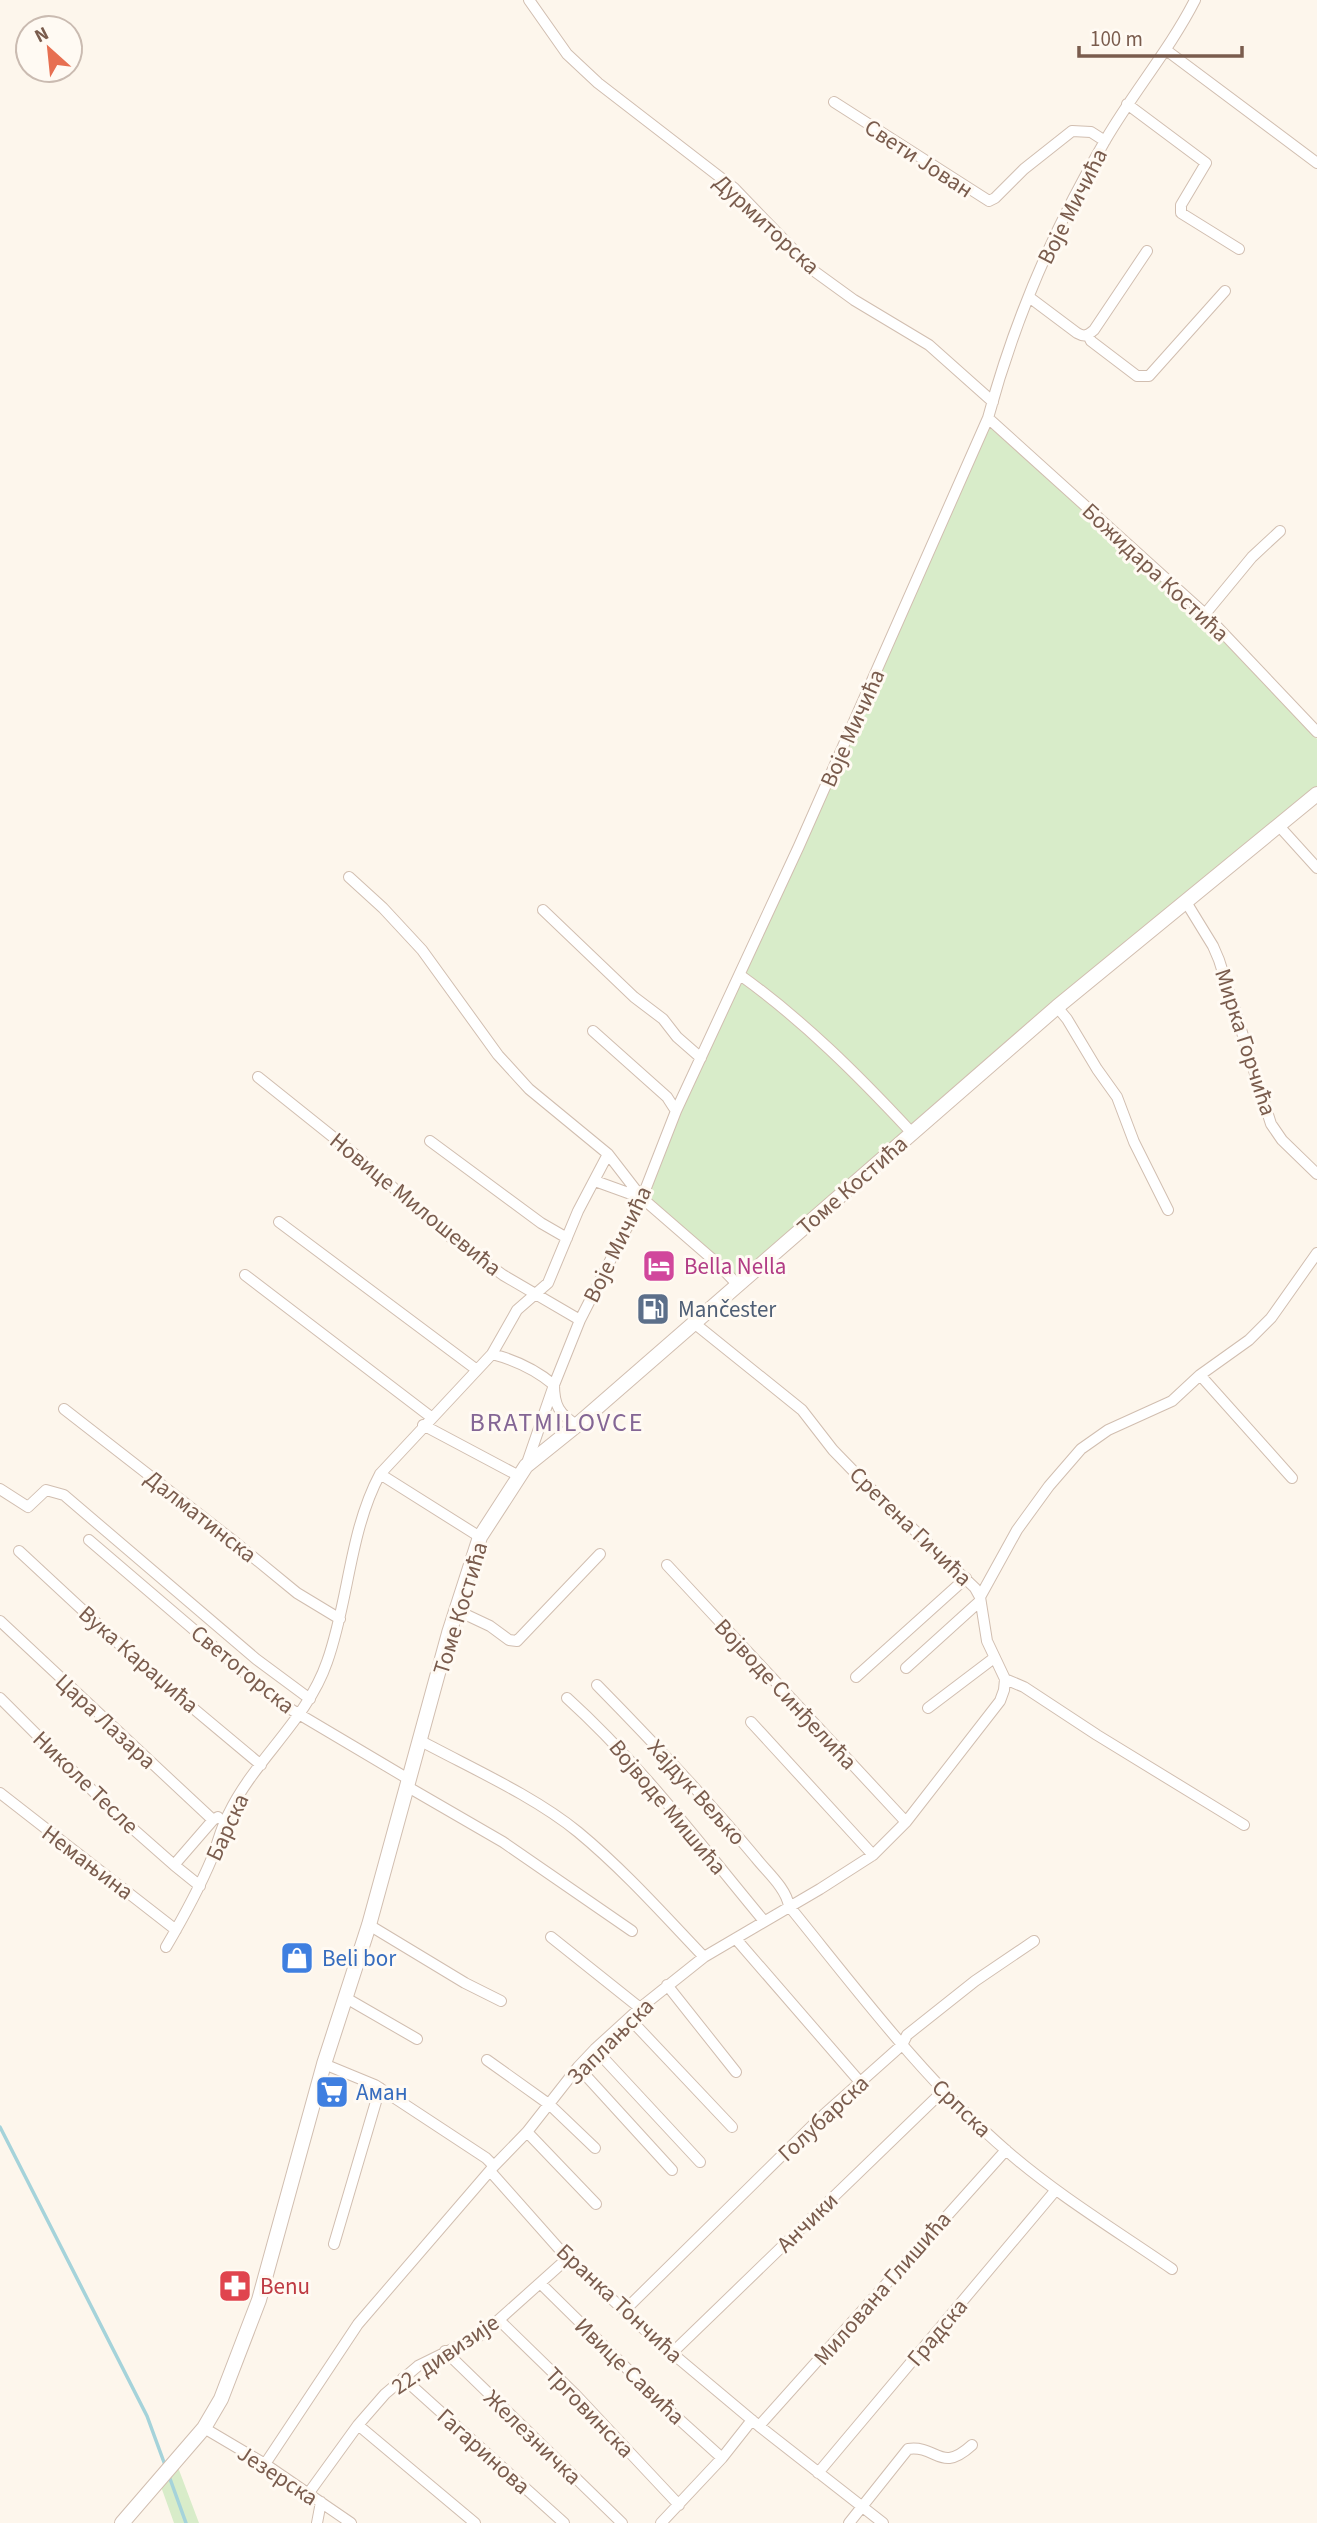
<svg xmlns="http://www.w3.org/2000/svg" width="1317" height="2523" font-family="'Source Sans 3',sans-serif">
<rect width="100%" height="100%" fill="#fdf6ec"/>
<path fill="#d8ecc9" d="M 988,418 L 1205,614 L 1317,739 L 1317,794 L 738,1285 L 642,1198 Z
M 176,2462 L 199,2523 L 174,2523 L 159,2481 Z"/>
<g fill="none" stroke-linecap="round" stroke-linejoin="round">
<path stroke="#a5d3da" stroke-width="3.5" d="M 0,2127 L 147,2416 L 165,2465
M 169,2476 L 186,2523"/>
<defs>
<path id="minor" d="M 529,0 L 567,54 L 598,83 L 734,188 L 814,271 L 854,300 L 929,345 L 993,402
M 1166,50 L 1317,163
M 834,102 L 989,201 L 995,198 L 1024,169 L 1072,131 L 1091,132 L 1105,141
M 1127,104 L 1206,163 L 1181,205 L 1181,213 L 1239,249
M 1029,297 L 1077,333 C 1084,337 1087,336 1094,330 L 1147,251
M 1088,335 L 1091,341 L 1137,376 L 1149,376 L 1225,291
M 988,418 L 1205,614 L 1317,732
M 1205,614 L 1252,557 L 1280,531
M 1279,826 L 1317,868
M 349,877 L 383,908 L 422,950 L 498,1055 L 529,1089 L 608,1154 L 642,1198 L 718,1264 L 738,1285
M 1186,902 L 1213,946 L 1219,960 L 1271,1124 L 1282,1140 L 1317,1174
M 543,910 L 634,997 L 663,1019 L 677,1037 L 701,1058
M 740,975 C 804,1021 858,1075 912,1133
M 1057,1007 L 1067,1019 L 1097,1069 L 1117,1097 L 1134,1142 L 1168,1210
M 593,1031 L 667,1097 L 676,1111
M 258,1077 L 358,1157 L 449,1236 L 503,1275 L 580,1320
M 430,1141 L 541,1223 L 567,1238
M 595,1181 L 642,1198
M 279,1222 L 477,1370
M 245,1275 L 431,1417
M 694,1323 L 802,1410 L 833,1450 L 866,1484 L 975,1588 L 980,1597 L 987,1641 L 1005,1679 L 1024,1687 L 1097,1735 L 1244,1825
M 492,1354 C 515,1360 535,1369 554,1385 C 554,1405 559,1414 577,1425
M 1200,1375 L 1292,1478
M 64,1409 L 231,1539 L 297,1593 L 340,1619
M 423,1425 L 519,1476
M 526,1466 L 554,1385 L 580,1320 L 642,1198 L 676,1111 L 799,846 L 988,418 C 1014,321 1055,226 1106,139 C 1134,91 1170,49 1195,0
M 0,1489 L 28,1507 L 46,1490 L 64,1495 L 256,1659 L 310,1699
M 480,1537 L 380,1474 L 492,1354 L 517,1310 L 548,1283 L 578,1211 L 608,1154
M 89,1540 L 269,1694 L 292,1710 L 410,1780
M 19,1551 L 145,1668 L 261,1765
M 667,1565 L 906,1822
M 980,1597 L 1017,1530 L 1049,1486 L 1081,1449 L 1108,1430 L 1172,1401 L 1200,1375 L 1249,1340 L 1271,1318 L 1317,1253
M 456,1610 L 490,1626 L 509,1640 L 517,1641 L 600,1554
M 0,1621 L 213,1820
M 906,1668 L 980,1601
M 856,1677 L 966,1578
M 597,1685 C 652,1741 706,1798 756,1858 C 767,1872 786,1888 789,1906 C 858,1991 924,2080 1008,2152 C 1059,2196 1117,2231 1172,2269
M 0,1698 L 115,1813 L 174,1865
M 567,1698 C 641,1765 700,1844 764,1921
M 928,1708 L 994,1658
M 751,1722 L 873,1855
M 421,1741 C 471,1768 534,1796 578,1832 C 624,1870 663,1914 704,1957
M 408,1787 L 503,1842 L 632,1931
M 0,1793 L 176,1930
M 200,1886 L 174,1865 L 213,1820 L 218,1817
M 369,1925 L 465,1983 L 501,2001
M 551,1937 L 640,2008
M 736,1939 L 860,2082
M 166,1947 C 183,1918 199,1889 212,1858 C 218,1843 221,1827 229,1813 C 255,1759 307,1720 327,1662 C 349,1601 349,1532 380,1474
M 667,1985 L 736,2072
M 346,1998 L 417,2039
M 629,2018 L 732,2127
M 595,2049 L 700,2162
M 487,2060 L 550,2105 L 595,2148
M 324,2064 L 375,2085 L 486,2158 L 494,2166
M 578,2067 L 672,2170
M 527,2132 L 596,2204
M 490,2171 L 561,2251 L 648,2333 L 759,2426 L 883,2523
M 334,2244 L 380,2088
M 540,2283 L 671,2412 L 722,2458
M 625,2310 L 820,2118 L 902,2045 L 907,2035 L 975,1981 L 1034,1941
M 499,2320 L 575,2394 L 679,2505
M 445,2351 L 622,2523
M 671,2354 L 943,2091
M 403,2378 L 564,2523
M 358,2425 L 475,2523
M 759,2426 L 1006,2150
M 204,2428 L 265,2464 L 351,2523
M 265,2464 L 358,2324 L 494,2166 L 527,2132 L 578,2067 L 595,2049 L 640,2008 L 704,1957 L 820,1889 L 873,1855 L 906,1822 L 1000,1701 L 1004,1690 L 1005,1679
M 818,2473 L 1055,2191
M 308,2494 L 358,2425 L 385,2394 L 418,2366 L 483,2334 L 569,2257
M 317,2523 L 321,2502
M 661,2523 L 722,2458 L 752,2420
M 849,2523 L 908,2449 C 938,2445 940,2474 972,2445"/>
<path id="tertiary" d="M 122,2523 L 204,2428 L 221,2399 L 259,2300 L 324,2064 L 369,1925 L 449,1633 L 480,1537 L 526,1466 L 577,1425 L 1057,1007 L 1317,794"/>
</defs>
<use href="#minor" stroke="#d1beb0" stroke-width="12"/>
<use href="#tertiary" stroke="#d1beb0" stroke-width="16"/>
<use href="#minor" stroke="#fff" stroke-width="10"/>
<use href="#tertiary" stroke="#fff" stroke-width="14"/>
</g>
<defs>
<symbol id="hotel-square" viewBox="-11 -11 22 22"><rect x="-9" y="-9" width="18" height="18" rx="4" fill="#d1479c" stroke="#fffaf3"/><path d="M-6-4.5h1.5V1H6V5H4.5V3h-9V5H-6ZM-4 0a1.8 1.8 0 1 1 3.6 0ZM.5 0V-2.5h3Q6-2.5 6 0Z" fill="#fff"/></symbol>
<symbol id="fuel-square" viewBox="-11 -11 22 22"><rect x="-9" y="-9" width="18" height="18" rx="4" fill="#5c6f8a" stroke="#fffaf3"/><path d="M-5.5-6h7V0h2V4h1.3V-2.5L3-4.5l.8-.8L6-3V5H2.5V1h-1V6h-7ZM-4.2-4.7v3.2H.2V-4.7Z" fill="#fff"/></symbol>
<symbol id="shop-square" viewBox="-11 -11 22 22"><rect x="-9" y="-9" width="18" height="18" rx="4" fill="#3f7fe0" stroke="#fffaf3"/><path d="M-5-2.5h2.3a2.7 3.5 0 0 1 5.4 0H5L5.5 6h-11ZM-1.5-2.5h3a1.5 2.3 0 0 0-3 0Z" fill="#fff"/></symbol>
<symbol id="supermarket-square" viewBox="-11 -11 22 22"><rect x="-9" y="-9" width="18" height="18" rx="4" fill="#3f7fe0" stroke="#fffaf3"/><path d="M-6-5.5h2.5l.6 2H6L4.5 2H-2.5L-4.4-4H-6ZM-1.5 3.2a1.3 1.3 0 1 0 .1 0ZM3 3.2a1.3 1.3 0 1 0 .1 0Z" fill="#fff"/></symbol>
<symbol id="pharmacy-square" viewBox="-11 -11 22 22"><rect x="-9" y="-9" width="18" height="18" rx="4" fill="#e0444e" stroke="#fffaf3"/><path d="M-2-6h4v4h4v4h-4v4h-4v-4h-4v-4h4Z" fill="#fff"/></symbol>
</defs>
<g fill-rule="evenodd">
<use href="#hotel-square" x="640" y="1247" width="38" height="38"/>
<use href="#fuel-square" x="634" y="1290" width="38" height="38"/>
<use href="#shop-square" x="278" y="1939" width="38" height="38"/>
<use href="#supermarket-square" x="313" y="2073" width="38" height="38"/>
<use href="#pharmacy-square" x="216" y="2267" width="38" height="38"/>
</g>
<g text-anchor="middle" stroke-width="6" stroke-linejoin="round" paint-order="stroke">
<g font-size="23" fill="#7a5c4d" stroke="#fffaf3">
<text transform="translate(919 158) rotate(33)" y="8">Свети Јован</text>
<text transform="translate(1072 206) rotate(-63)" y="8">Воје Мичића</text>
<text transform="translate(767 224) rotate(43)" y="8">Дурмиторска</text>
<text transform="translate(1156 572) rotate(43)" y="8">Божидара Костића</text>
<text transform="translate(852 728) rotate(-66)" y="8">Воје Мичића</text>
<text transform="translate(1246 1042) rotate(72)" y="8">Мирка Горчића</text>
<text transform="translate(852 1185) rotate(-41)" y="8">Томе Костића</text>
<text transform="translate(416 1204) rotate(39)" y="8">Новице Милошевића</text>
<text transform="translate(617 1244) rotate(-64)" y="8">Воје Мичића</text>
<text transform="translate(201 1516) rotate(38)" y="8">Далматинска</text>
<text transform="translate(911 1526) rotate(44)" y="8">Сретена Гичића</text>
<text transform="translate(460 1608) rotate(-73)" y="8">Томе Костића</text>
<text transform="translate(139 1659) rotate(41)" y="8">Вука Караџића</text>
<text transform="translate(243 1669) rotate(39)" y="8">Светогорска</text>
<text transform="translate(786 1694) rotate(47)" y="8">Војводе Синђелића</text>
<text transform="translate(106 1721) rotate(43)" y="8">Цара Лазара</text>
<text transform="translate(86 1782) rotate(44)" y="8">Николе Тесле</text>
<text transform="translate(697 1792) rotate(48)" y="8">Хајдук Вељко</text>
<text transform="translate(668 1807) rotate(50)" y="8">Војводе Мишића</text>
<text transform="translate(227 1827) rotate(-65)" y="8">Барска</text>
<text transform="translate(88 1862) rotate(37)" y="8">Немањина</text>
<text transform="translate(610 2041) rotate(-45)" y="8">Заплањска</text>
<text transform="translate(962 2108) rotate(44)" y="8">Српска</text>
<text transform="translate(823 2118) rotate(-43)" y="8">Голубарска</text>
<text transform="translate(807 2222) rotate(-44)" y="8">Анчики</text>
<text transform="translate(882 2288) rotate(-49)" y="8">Милована Глишића</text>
<text transform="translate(620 2303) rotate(43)" y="8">Бранка Тончића</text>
<text transform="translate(937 2332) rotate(-50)" y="8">Градска</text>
<text transform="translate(445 2354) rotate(-34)" y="8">22. дивизије</text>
<text transform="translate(630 2371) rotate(44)" y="8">Ивице Савића</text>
<text transform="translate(590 2412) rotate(46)" y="8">Трговинска</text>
<text transform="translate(533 2437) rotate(44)" y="8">Железничка</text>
<text transform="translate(484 2451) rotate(42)" y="8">Гагаринова</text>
<text transform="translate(278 2475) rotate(33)" y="8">Језерска</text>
</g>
<g font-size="23" fill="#b23c85" stroke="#fffaf3" text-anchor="start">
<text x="684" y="1274">Bella Nella</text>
</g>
<g font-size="23" fill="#4e5e75" stroke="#fffaf3" text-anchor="start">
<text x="678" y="1317">Mančester</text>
</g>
<g font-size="23" fill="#366cbe" stroke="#fffaf3" text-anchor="start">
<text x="322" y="1966">Beli bor</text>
<text x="356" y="2100">Аман</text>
</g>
<g font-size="23" fill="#be3a42" stroke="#fffaf3" text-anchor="start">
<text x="260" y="2294">Benu</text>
</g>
<g font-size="26" letter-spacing="2" fill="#846695" stroke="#fffaf3">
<text x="557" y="1431">BRATMILOVCE</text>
</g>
</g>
<g transform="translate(49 49) rotate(333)"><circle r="33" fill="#fffaf3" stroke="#cabbb1" stroke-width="2"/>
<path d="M0-5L12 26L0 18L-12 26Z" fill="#e76f51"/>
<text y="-10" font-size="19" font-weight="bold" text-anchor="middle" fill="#7a5c4d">N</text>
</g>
<path d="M1079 46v10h163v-10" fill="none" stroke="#7a5c4d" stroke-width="3.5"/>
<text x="1090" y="46" font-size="21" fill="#7a5c4d" stroke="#fffaf3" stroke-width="5" paint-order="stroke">100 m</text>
</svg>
